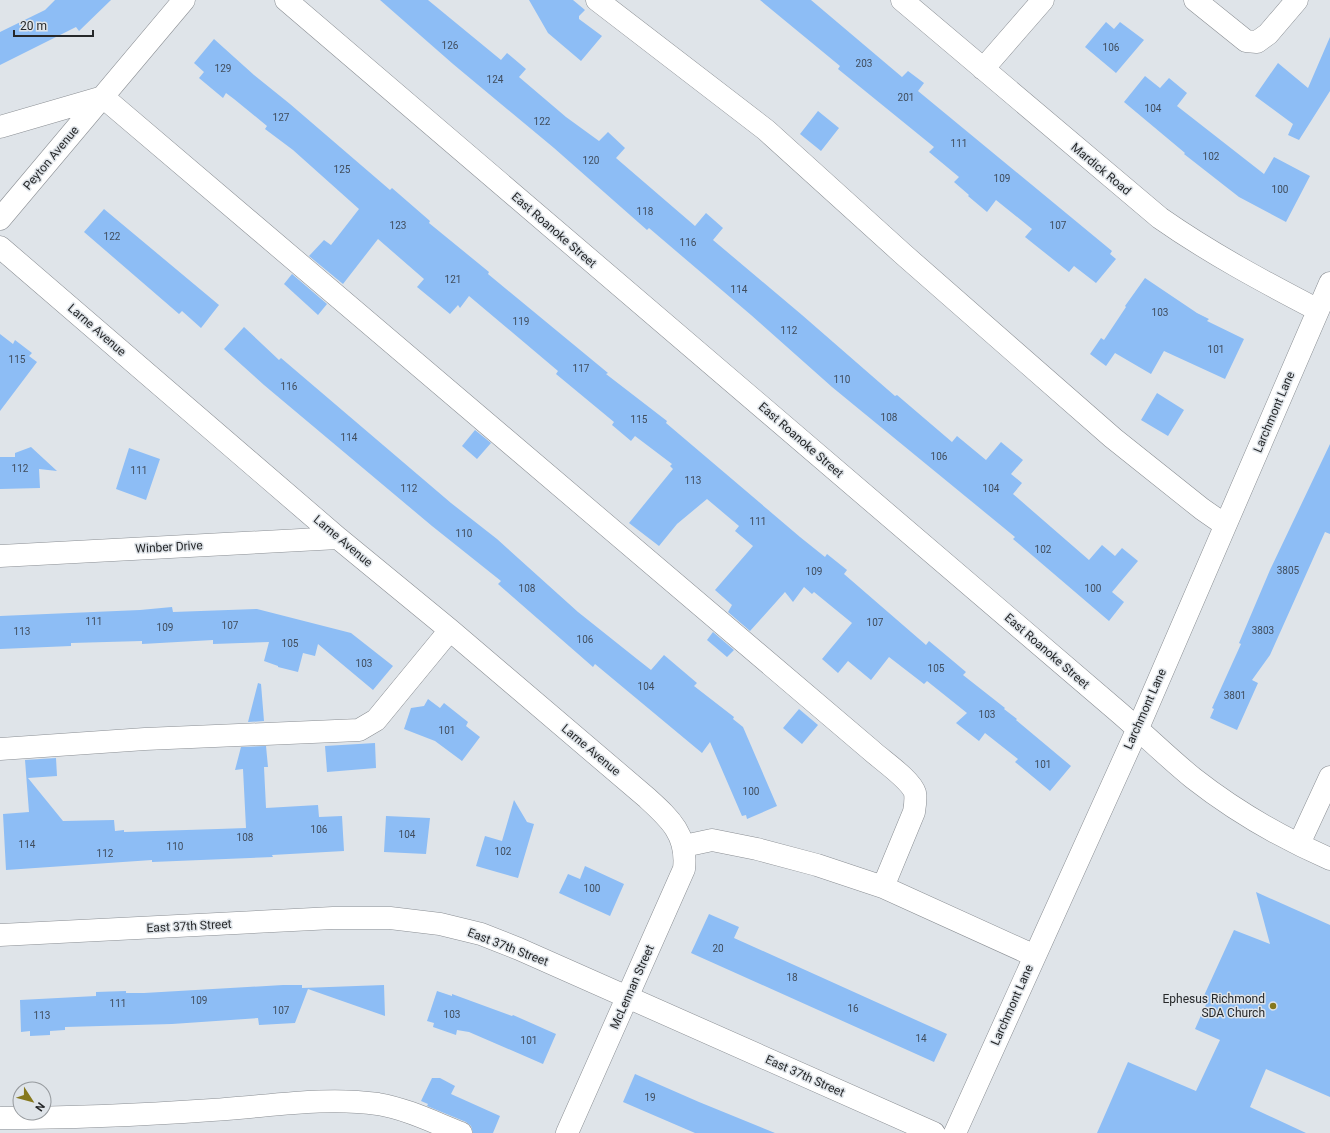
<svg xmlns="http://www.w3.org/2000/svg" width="1330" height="1133" font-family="Roboto,sans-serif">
<rect width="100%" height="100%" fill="#dfe4e9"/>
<path fill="#8dbdf5" d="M 55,0 L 111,0 L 79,31 L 76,27 L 0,65 L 0,32 L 45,10 Z
M 380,0 L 428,0 L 501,60 L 507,53 L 526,69 L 519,77 L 566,117 L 599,141 L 608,132 L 625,148 L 616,158 L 695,226 L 706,213 L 723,228 L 713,240 L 802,315 L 895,396 L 897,395 L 952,442 L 957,436 L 986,460 L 1001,442 L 1023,460 L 1011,474 L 1022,483 L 1013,494 L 1089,560 L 1102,545 L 1115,556 L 1122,548 L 1138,561 L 1112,592 L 1124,602 L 1109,621 L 1013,539 L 1015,537 L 832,387 L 751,315 L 649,228 L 647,230 L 554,148 L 453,64 Z
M 529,0 L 573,0 L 585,10 L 579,16 L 579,19 L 602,36 L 581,61 L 548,33 Z
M 760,0 L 811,0 L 902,77 L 908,71 L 924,83 L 918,91 L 1112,251 L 1110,254 L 1116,259 L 1096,283 L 1074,266 L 1069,272 L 1025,237 L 1032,229 L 996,200 L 987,212 L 968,196 L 969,195 L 954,182 L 959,177 L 929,152 L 934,147 L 838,69 L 840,66 Z
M 1106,22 L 1114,29 L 1120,22 L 1144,40 L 1116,73 L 1085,47 Z
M 1330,37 L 1330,91 L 1299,140 L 1288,135 L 1293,124 L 1255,96 L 1278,63 L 1308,88 Z
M 214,39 L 254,75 L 290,104 L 390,190 L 392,188 L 430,221 L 429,223 L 489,272 L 488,274 L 608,373 L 606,374 L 667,421 L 666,423 L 800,537 L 825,557 L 827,554 L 847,570 L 844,574 L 926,645 L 929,641 L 953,661 L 966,672 L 963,675 L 1005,708 L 1004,709 L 1017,719 L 1016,720 L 1071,766 L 1050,791 L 1015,762 L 1018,759 L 985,733 L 979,741 L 956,723 L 967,713 L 927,681 L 924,684 L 889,657 L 871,680 L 848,661 L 838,673 L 822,659 L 852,623 L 814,592 L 812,594 L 804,587 L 793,602 L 785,592 L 750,631 L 728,612 L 732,605 L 715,590 L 753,546 L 735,531 L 739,526 L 707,499 L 677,524 L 659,546 L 629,523 L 673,469 L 670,466 L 672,464 L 635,436 L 631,441 L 612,425 L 614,422 L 556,374 L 558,371 L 469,296 L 460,308 L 458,305 L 450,314 L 417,287 L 424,279 L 378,239 L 343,284 L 309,256 L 324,240 L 331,245 L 359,209 L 293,150 L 265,129 L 267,126 L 234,99 L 226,93 L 223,98 L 199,78 L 204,72 L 194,63 Z
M 1145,76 L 1160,88 L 1169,78 L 1187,93 L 1177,106 L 1264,174 L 1274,157 L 1310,176 L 1286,222 L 1239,197 L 1184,154 L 1185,153 L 1124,102 Z
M 818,111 L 839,128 L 821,151 L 800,134 Z
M 104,209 L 219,305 L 201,328 L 182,311 L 179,314 L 84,232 Z
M 292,274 L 327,304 L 318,315 L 284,284 Z
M 1145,278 L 1197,313 L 1209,319 L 1207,321 L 1244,339 L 1225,379 L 1164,351 L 1151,374 L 1115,353 L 1106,366 L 1090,354 L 1101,338 L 1104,340 L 1126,307 L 1125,306 Z
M 244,327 L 279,360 L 281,358 L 451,503 L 497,539 L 578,612 L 637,659 L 651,670 L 664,655 L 697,683 L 694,686 L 734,717 L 733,719 L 743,727 L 777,806 L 747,819 L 746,815 L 742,816 L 710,742 L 702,753 L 595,664 L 593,667 L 498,584 L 501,581 L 432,526 L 264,385 L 224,349 Z
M 0,334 L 13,344 L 15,340 L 32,353 L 29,356 L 37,362 L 0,411 Z
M 1157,393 L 1184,410 L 1168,436 L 1141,420 Z
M 475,430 L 491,443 L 477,459 L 462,446 Z
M 1330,444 L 1330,534 L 1325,532 L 1270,655 L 1252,680 L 1258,683 L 1237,730 L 1210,718 L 1214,709 L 1212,708 L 1241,644 L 1239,643 L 1270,570 Z
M 31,447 L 57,471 L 39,469 L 40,488 L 0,489 L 0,457 L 15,457 L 15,453 Z
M 129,448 L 160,459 L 146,500 L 116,489 Z
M 172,607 L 173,612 L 257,609 L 351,633 L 393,666 L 373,690 L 318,644 L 315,656 L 303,653 L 298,672 L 278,667 L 278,666 L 264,661 L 269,642 L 213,644 L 213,640 L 142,644 L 142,641 L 71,643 L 71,646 L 0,649 L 0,616 L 140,610 Z
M 713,632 L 734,650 L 727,657 L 707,640 Z
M 258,683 L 261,684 L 264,721 L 248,722 Z
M 428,699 L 440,708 L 444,703 L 468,722 L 466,726 L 480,737 L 462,761 L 435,741 L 404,729 L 411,708 L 424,706 Z
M 799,709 L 818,725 L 802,744 L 783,728 Z
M 375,743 L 376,768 L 327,772 L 325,746 Z
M 266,746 L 268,767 L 264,767 L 266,808 L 318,805 L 319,817 L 342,816 L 344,851 L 272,855 L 273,857 L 152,862 L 152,860 L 6,870 L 3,814 L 29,812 L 25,760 L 56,758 L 57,776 L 28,778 L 63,821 L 114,820 L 115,831 L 124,830 L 124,832 L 218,829 L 246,828 L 243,769 L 235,770 L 241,747 Z
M 514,800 L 527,822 L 534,824 L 518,878 L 476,866 L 485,836 L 502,841 Z
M 386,816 L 430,818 L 426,854 L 384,852 Z
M 585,866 L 624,884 L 610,916 L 559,893 L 568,874 L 580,879 Z
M 1256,892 L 1330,925 L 1330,1097 L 1266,1069 L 1250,1107 L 1306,1133 L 1097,1133 L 1128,1062 L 1196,1091 L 1220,1040 L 1195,1029 L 1207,1002 L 1202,1000 L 1234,930 L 1270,944 Z
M 709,914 L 739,927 L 734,938 L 947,1034 L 934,1062 L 691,953 Z
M 283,985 L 302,985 L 302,988 L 384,985 L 385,1016 L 308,989 L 295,1023 L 259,1025 L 258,1018 L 172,1024 L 65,1027 L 65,1030 L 50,1031 L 50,1035 L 30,1036 L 30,1031 L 21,1032 L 20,1000 L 96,996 L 96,992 L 126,991 L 126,993 L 144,993 Z
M 437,991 L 452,996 L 452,994 L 512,1016 L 513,1015 L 556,1034 L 543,1064 L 469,1032 L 457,1030 L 456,1035 L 433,1027 L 434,1023 L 427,1021 Z
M 635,1074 L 699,1102 L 775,1133 L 695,1133 L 623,1102 Z
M 432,1078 L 440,1078 L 455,1086 L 451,1094 L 500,1116 L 493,1133 L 473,1133 L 471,1126 L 466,1122 L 427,1106 L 428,1104 L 421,1101 Z"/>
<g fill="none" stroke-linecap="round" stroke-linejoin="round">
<defs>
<path id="minor" d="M 286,0 L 1115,709 C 1141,731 1166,756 1193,778 C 1235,811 1282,838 1330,859
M 597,0 L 766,130 L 903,254 L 1113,438 L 1202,509 L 1225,525
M 902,0 L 1160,218 C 1210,253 1264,282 1318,310
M 1195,0 L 1246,41 L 1257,42 L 1268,34 L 1297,0
M 983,69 L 1043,0
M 0,127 L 103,97 L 872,751 C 883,761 911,780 915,793 C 916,799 915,806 914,812 L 883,887
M 0,219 L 184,0
M 0,247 L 338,538 L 450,630 L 646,797 C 669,818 688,834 684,869 L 567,1133
M 0,556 L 338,538
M 0,749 L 145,739 L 359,730 L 376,720 L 450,630
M 1299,844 L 1330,777
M 684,846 L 712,840 L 757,849 L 817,865 L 883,887 L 1035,956
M 0,935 L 333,918 L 390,918 L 440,924 L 481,934 L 519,949 L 934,1133
M 0,1118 C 71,1118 141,1115 212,1110 C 266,1107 323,1096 378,1104 C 407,1109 433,1122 461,1133
M 955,1133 L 1138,728 L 1330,283"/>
</defs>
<use href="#minor" stroke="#8a8e93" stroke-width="23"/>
<use href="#minor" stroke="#fff" stroke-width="22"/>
</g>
<circle fill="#86781d" stroke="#dfe4e9" stroke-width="1.5" cx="1273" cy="1006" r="4"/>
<g text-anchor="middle" stroke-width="3" stroke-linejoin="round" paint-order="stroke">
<g font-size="10" fill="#404d5d">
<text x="450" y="49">126</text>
<text x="1111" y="51">106</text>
<text x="864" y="67">203</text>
<text x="223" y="72">129</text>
<text x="495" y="83">124</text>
<text x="906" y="101">201</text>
<text x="1153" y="112">104</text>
<text x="281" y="121">127</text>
<text x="542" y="125">122</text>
<text x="959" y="147">111</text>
<text x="1211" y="160">102</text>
<text x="591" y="164">120</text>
<text x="342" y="173">125</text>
<text x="1002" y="182">109</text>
<text x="1280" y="193">100</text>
<text x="645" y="215">118</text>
<text x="398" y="229">123</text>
<text x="1058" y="229">107</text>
<text x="112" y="240">122</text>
<text x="688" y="246">116</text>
<text x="453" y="283">121</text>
<text x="739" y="293">114</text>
<text x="1160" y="316">103</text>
<text x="521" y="325">119</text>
<text x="789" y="334">112</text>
<text x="1216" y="353">101</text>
<text x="17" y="363">115</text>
<text x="581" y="372">117</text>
<text x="842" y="383">110</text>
<text x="289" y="390">116</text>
<text x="889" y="421">108</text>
<text x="639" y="423">115</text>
<text x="349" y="441">114</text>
<text x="939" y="460">106</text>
<text x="20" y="472">112</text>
<text x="139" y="474">111</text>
<text x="693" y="484">113</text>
<text x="409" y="492">112</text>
<text x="991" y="492">104</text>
<text x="758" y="525">111</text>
<text x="464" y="537">110</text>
<text x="1043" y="553">102</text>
<text x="1288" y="574">3805</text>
<text x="814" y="575">109</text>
<text x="527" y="592">108</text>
<text x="1093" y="592">100</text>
<text x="94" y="625">111</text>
<text x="875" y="626">107</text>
<text x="230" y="629">107</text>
<text x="165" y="631">109</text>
<text x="1263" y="634">3803</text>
<text x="22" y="635">113</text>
<text x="585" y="643">106</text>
<text x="290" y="647">105</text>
<text x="364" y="667">103</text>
<text x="936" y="672">105</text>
<text x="646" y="690">104</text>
<text x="1235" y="699">3801</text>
<text x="987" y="718">103</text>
<text x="447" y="734">101</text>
<text x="1043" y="768">101</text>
<text x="751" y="795">100</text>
<text x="319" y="833">106</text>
<text x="407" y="838">104</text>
<text x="245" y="841">108</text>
<text x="27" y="848">114</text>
<text x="175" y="850">110</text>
<text x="503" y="855">102</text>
<text x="105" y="857">112</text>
<text x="592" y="892">100</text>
<text x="718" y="952">20</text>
<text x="792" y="981">18</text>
<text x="199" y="1004">109</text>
<text x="118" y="1007">111</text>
<text x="853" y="1012">16</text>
<text x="281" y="1014">107</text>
<text x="452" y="1018">103</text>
<text x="42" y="1019">113</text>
<text x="921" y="1042">14</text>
<text x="529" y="1044">101</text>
<text x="650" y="1101">19</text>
</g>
<g font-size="12" fill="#26282a" stroke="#dfe4e9">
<text transform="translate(51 158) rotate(-50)" y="4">Peyton Avenue</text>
<text transform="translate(1101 169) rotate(40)" y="4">Mardick Road</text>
<text transform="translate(554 230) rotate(41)" y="4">East Roanoke Street</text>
<text transform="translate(97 330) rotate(41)" y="4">Larne Avenue</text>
<text transform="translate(1274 412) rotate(-67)" y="4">Larchmont Lane</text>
<text transform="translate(801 440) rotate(41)" y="4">East Roanoke Street</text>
<text transform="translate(343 541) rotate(40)" y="4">Larne Avenue</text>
<text transform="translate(169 547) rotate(-3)" y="4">Winber Drive</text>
<text transform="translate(1047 651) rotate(41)" y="4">East Roanoke Street</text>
<text transform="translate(1145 709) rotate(-66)" y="4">Larchmont Lane</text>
<text transform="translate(591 750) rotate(40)" y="4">Larne Avenue</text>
<text transform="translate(189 926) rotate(-3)" y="4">East 37th Street</text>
<text transform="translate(508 947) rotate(21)" y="4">East 37th Street</text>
<text transform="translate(632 987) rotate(-66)" y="4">McLennan Street</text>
<text transform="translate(1012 1005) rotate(-66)" y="4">Larchmont Lane</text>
<text transform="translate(805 1076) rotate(24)" y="4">East 37th Street</text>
</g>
<g font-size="12" fill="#26282a" stroke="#dfe4e9" text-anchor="end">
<text x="1265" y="1003">Ephesus Richmond<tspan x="1265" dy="14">SDA Church</tspan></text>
</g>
</g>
<g transform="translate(32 1101) rotate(126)"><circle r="19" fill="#dfe4e9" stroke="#95999d"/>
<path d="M0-3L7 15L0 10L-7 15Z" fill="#86781d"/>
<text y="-6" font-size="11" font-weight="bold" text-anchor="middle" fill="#26282a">N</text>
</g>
<path d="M14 30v6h79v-6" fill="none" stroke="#26282a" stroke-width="2"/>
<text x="20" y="30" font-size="12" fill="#26282a" stroke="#dfe4e9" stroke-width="3" paint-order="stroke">20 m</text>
</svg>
